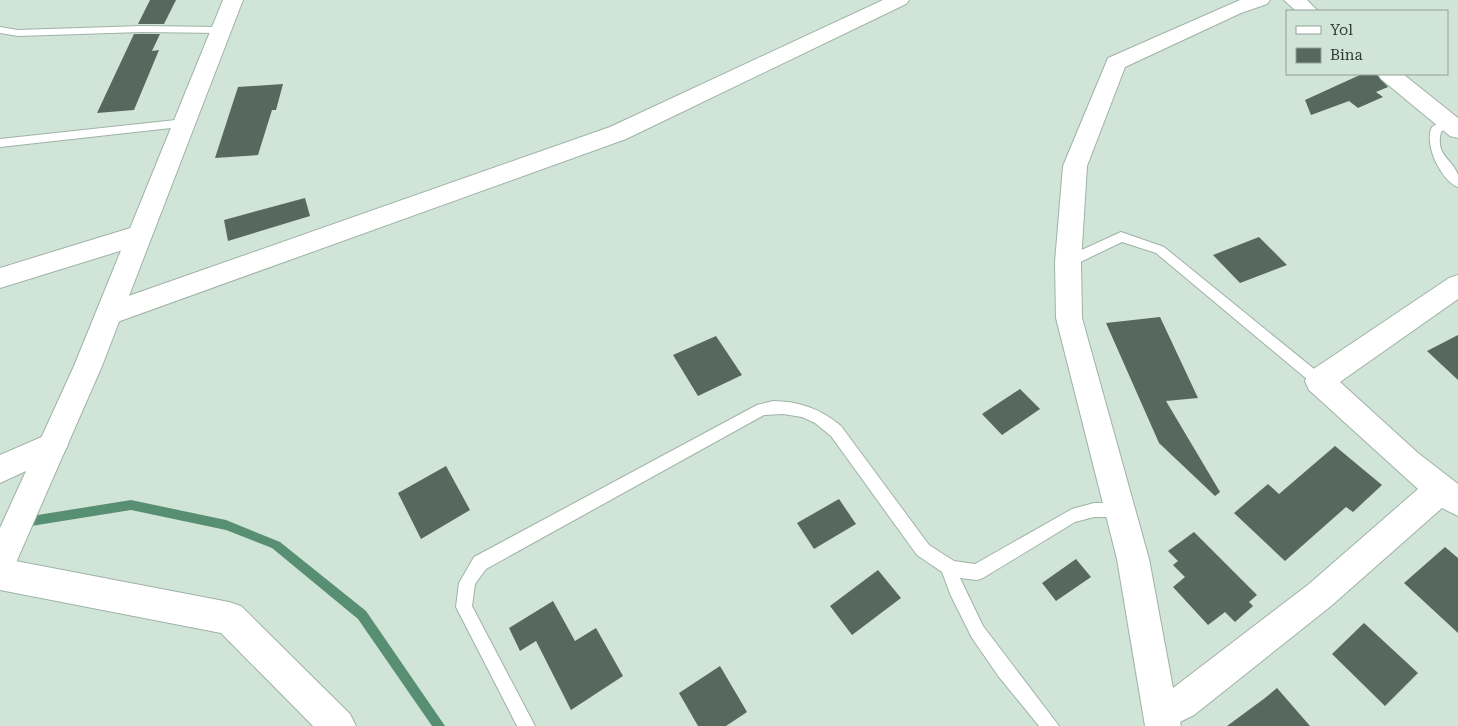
<svg xmlns="http://www.w3.org/2000/svg" width="1458" height="726" font-family="'Roboto Serif',serif">
<rect width="100%" height="100%" fill="#d1e4d8"/>
<g fill="none" stroke-linecap="round" stroke-linejoin="round">
<path fill="#588f72" fill-rule="evenodd" d="M 131,500 L 226,520 L 280,542 L 366,611 L 445,726 L 432,726 L 358,619 L 272,548 L 226,530 L 131,510 L 25,527 L 22,525 L 20,522 L 22,519 L 25,517 Z"/>
</g>
<path fill="#57685e" d="M 150,0 L 176,0 L 164,24 L 138,24 Z
M 134,34 L 160,34 L 152,51 L 159,50 L 134,110 L 97,113 Z
M 1362,74 L 1376,74 L 1388,87 L 1376,92 L 1383,97 L 1358,108 L 1349,101 L 1311,115 L 1305,100 Z
M 283,84 L 276,110 L 272,110 L 258,155 L 215,158 L 238,87 Z
M 305,198 L 310,216 L 228,241 L 224,220 Z
M 1259,237 L 1287,265 L 1240,283 L 1213,255 Z
M 1160,317 L 1198,398 L 1166,401 L 1220,492 L 1215,496 L 1159,443 L 1106,323 Z
M 1458,335 L 1458,380 L 1427,351 Z
M 716,336 L 742,375 L 698,396 L 673,355 Z
M 1020,389 L 1040,409 L 1002,435 L 982,414 Z
M 1335,446 L 1382,485 L 1353,512 L 1346,507 L 1285,561 L 1234,513 L 1268,484 L 1279,494 Z
M 446,466 L 470,510 L 421,539 L 398,493 Z
M 839,499 L 856,524 L 814,549 L 797,523 Z
M 1194,532 L 1257,595 L 1249,602 L 1253,606 L 1235,622 L 1225,612 L 1208,625 L 1173,587 L 1185,577 L 1173,565 L 1178,561 L 1168,551 Z
M 1445,547 L 1458,558 L 1458,633 L 1404,583 Z
M 1076,559 L 1091,577 L 1056,601 L 1042,583 Z
M 878,570 L 901,598 L 852,635 L 830,606 Z
M 553,601 L 575,641 L 596,628 L 623,676 L 571,710 L 536,641 L 520,651 L 509,628 Z
M 1364,623 L 1418,673 L 1385,706 L 1332,654 Z
M 720,666 L 747,712 L 726,726 L 698,726 L 679,693 Z
M 1277,688 L 1310,726 L 1227,726 L 1265,698 Z"/>
<g fill="none" stroke-linecap="round" stroke-linejoin="round">
<defs>
<path id="lane" d="M 142,26 L 221,27 L 226,30 L 221,33 L 142,32 L 18,36 L 0,33 L 0,27 L 18,30 Z
M 1448,118 L 1454,122 L 1441,132 C 1435,156 1453,159 1458,175 C 1458,179 1458,184 1458,187 C 1442,182 1423,144 1432,127 Z
M 185,119 L 189,120 L 189,126 L 0,147 L 0,139 Z
M 1121,232 L 1164,247 L 1324,377 L 1326,381 L 1324,385 L 1319,387 L 1314,385 L 1156,253 L 1122,242 L 1072,266 L 1064,266 L 1062,262 L 1064,258 Z
M 773,401 C 799,401 821,409 841,426 L 929,545 L 954,561 L 975,564 L 1072,509 L 1094,503 L 1120,503 L 1125,505 L 1128,510 L 1125,515 L 1120,517 L 1094,517 L 1075,522 L 983,578 L 977,580 L 960,578 L 983,626 L 1059,726 L 1039,726 L 999,677 L 972,638 L 951,596 L 942,572 L 917,555 L 831,436 L 815,423 L 802,417 L 783,414 L 764,415 L 486,569 L 475,584 L 472,606 L 535,726 L 517,726 L 456,607 L 459,583 L 474,557 L 757,405 Z"/>
<path id="street" d="M 883,0 L 909,0 L 906,4 L 626,139 L 109,325 L 100,322 L 96,314 L 100,306 L 610,127 Z
M 1240,0 L 1270,0 L 1267,4 L 1241,13 L 1125,67 L 1087,166 L 1081,262 L 1082,318 L 1149,559 L 1173,688 L 1309,584 L 1418,489 L 1309,390 L 1305,381 L 1309,372 L 1449,278 L 1458,275 L 1458,299 L 1340,382 L 1418,453 L 1458,484 L 1458,516 L 1442,508 L 1331,606 L 1194,715 L 1180,722 L 1181,726 L 1145,726 L 1117,559 L 1056,318 L 1055,262 L 1063,166 L 1108,58 Z
M 1284,0 L 1307,0 L 1318,11 L 1296,11 Z
M 1378,74 L 1403,74 L 1458,118 L 1458,138 L 1450,136 L 1381,79 Z
M 140,225 L 149,228 L 152,235 L 149,242 L 0,288 L 0,268 Z
M 53,432 L 63,436 L 68,445 L 63,454 L 0,483 L 0,455 Z
M 0,558 L 229,602 L 241,606 L 350,714 L 356,726 L 313,726 L 221,633 L 0,590 Z"/>
<path id="secondary" d="M 223,0 L 243,0 L 102,366 L 11,574 L 0,579 L 0,528 L 74,366 Z"/>
</defs>
<use href="#lane" stroke="#9fb2a7" stroke-width="2"/>
<use href="#street" stroke="#9fb2a7" stroke-width="2"/>
<use href="#secondary" stroke="#9fb2a7" stroke-width="2"/>
<use href="#lane" fill="#fff" fill-rule="evenodd"/>
<use href="#street" fill="#fff" fill-rule="evenodd"/>
<use href="#secondary" fill="#fff" fill-rule="evenodd"/>
</g>
<rect x="1286" y="10" width="162" height="65" fill="#d1e4d8" stroke="#91a097"/>
<rect x="1296" y="26" width="25" height="8" fill="#ffffff" stroke="#91a097"/>
<text x="1330" y="35" font-size="15" fill="#323a35">Yol</text>
<rect x="1296" y="48" width="25" height="15" fill="#57685e" stroke="#91a097"/>
<text x="1330" y="60" font-size="15" fill="#323a35">Bina</text>
</svg>
